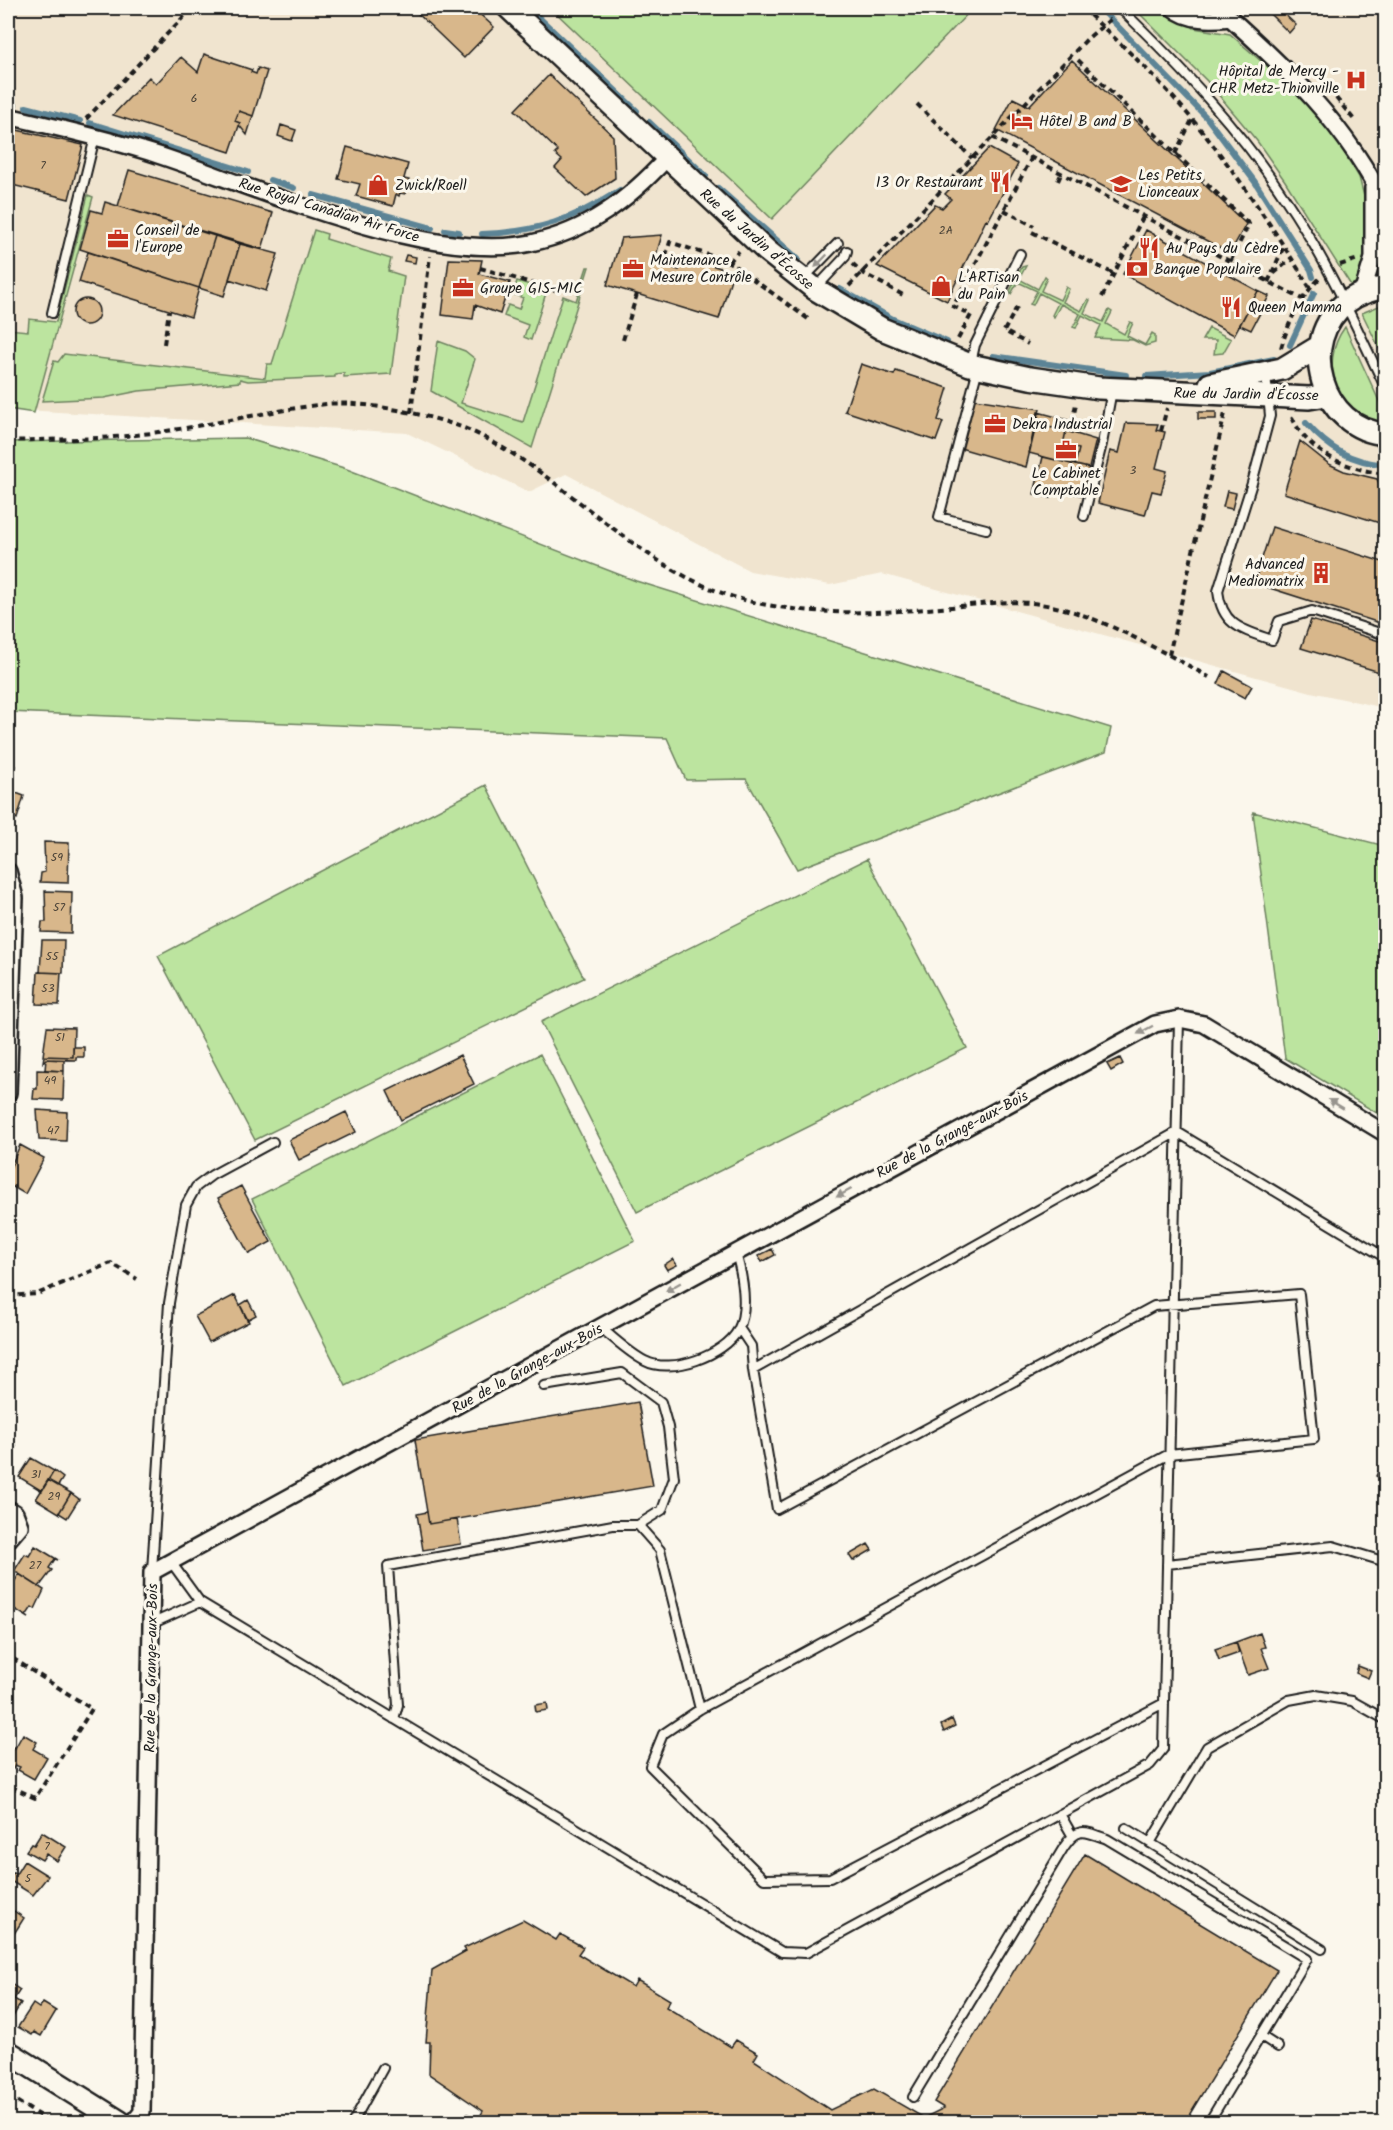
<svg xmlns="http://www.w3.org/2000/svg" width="1393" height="2130" font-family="Kalam,sans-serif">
<rect width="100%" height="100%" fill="#fbf7ec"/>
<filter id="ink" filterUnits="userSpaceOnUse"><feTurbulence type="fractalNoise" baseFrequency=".0167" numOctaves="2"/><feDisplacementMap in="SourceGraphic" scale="12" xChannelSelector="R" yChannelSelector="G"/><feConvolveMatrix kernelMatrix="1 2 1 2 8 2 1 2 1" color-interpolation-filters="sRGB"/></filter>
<g filter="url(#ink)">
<path fill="#f0e4cf" d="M 8,8 L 1385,8 L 1385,708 L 1311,692 L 882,574 L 830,585 L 750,571 L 566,474 L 529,492 L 407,433 L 8,409 Z"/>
<path fill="#bce49f" stroke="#6c805e" stroke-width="1.5" d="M 551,8 L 973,8 L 772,219 Z
M 1134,8 L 1169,8 L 1194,28 L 1230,34 L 1302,97 L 1328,126 L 1359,177 L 1368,212 L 1368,253 L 1359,280 L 1352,287 L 1285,181 L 1257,141 L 1207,81 Z
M 88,195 L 93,197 L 34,413 L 8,409 L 8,329 L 28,331 L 29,319 L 56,322 Z
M 314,230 L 327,234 L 326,239 L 391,259 L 388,271 L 404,276 L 391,374 L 344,377 L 344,373 L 335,374 L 335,377 L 248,381 L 240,379 L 240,382 L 139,391 L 104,398 L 42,401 L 54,361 L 58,362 L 64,354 L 265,378 L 267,364 L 272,364 Z
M 1026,266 L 1019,279 L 1038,289 L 1045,276 L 1047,278 L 1041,291 L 1060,300 L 1066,287 L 1069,289 L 1063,302 L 1081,311 L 1088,299 L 1090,300 L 1084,313 L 1103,322 L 1109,310 L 1112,312 L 1106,324 L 1124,334 L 1130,322 L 1133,323 L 1127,336 L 1145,345 L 1152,333 L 1155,335 L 1155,343 L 1145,346 L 1133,340 L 1095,338 L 1101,325 L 1082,315 L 1076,328 L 1073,327 L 1080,314 L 1061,304 L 1054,317 L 1052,315 L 1058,303 L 1039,293 L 1033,305 L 1030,304 L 1037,291 L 1018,282 L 1011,294 L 1010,291 L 1022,267 Z
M 587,267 L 589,267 L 532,448 L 431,391 L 438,341 L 465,351 L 475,359 L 461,403 L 523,422 L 563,296 L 576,301 Z
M 517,281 L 547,290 L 531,340 L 524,337 L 528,325 L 504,316 L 508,305 L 519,309 L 523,298 L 513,294 Z
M 1379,306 L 1385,306 L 1385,360 L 1362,313 Z
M 1345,327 L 1385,414 L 1385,424 C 1337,417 1317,365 1345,327 Z
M 1209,328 L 1231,339 L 1223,353 L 1214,354 L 1216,340 L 1202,340 Z
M 245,438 L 344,468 L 636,581 L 1111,728 L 1106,752 L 797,869 L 746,779 L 686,780 L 667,738 L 8,712 L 8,442 Z
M 486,785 L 584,978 L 255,1140 L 158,956 Z
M 1253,812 L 1385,846 L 1385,1118 L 1285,1058 Z
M 867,859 L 967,1048 L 637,1212 L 541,1022 Z
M 540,1054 L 635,1241 L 346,1386 L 252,1199 Z"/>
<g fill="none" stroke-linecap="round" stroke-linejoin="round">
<path stroke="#5c8496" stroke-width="6" d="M 529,8 L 637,111
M 1100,8 L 1207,118 L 1255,182 L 1311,270 L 1313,277
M 8,103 L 15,105
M 26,107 L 80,121
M 649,122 L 706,176
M 90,123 L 248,172
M 270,180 L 294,188
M 718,188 L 798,259
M 313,195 L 432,228
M 445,230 L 459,232
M 482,234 C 537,232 573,220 620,190
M 840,289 L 893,319 L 947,342
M 1290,345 L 1314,293
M 993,356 L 1126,375
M 1146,376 L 1210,372 L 1274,359
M 1306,423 C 1329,449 1351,462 1386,465"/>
</g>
<path fill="#d8b78b" stroke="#1c1c1c" stroke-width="1.5" d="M 412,8 L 473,8 L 494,27 L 464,58 Z
M 1266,8 L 1278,8 L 1296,25 L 1289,33 L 1265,9 Z
M 204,54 L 252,70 L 251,72 L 256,74 L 258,68 L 267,71 L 253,116 L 239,111 L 235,121 L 240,123 L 230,152 L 113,115 L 149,77 L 156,84 L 181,57 L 198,72 Z
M 1072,60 L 1246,224 L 1230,253 L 996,130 L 1013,98 L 1029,106 Z
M 549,75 L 613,136 L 615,178 L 586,197 L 555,168 L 562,160 L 555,154 L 558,151 L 515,110 Z
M 239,111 L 253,116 L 247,135 L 239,125 L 240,123 L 235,121 Z
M 281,125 L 296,130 L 292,141 L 278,136 Z
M 8,128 L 83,145 L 69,199 L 8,184 Z
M 347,147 L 408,164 L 399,196 L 396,194 L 393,206 L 356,196 L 360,184 L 338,179 Z
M 989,148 L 1018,164 L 988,221 L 986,220 L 947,301 L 877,266 L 935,205 L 942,208 L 951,199 L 945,194 Z
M 129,170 L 273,213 L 262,249 L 118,206 Z
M 404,179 L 409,180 L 405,194 L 400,193 Z
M 105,202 L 215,236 L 199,288 L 80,249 L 91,210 L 102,213 Z
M 1146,230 L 1258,291 L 1234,335 L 1123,274 Z
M 662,235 L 654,262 L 679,270 L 683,256 L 733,272 L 719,319 L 607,285 L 621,238 Z
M 215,236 L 240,244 L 224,296 L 199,288 Z
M 240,244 L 278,254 L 266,291 L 229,279 Z
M 88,252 L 199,288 L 191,317 L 79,282 Z
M 406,255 L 416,257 L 415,263 L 404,261 Z
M 449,259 L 482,260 L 479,274 L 510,282 L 500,314 L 475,305 L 473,319 L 442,315 Z
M 1258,291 L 1269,296 L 1251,330 L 1240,325 Z
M73 312a13 13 0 1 1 26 0a13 13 0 1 1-26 0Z
M 861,364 L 894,375 L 896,371 L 948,388 L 938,420 L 943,422 L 936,441 L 845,411 Z
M 974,399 L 1040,409 L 1026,467 L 960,448 Z
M 1038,412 L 1068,420 L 1066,431 L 1035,424 Z
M 1198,412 L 1216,412 L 1216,419 L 1198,419 Z
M 1126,423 L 1158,424 L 1156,430 L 1165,432 L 1156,468 L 1167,471 L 1161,493 L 1152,491 L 1145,515 L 1098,503 L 1110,451 L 1119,453 Z
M 1035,424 L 1066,431 L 1063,445 L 1079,449 L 1075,465 L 1029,453 Z
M 1066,431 L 1096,440 L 1089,468 L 1075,465 L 1079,449 L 1063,445 Z
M 1300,441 L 1329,464 L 1344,471 L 1377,479 L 1386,497 L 1386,525 L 1284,493 Z
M 1043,457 L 1089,468 L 1081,495 L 1053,489 L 1051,498 L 1034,494 Z
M 1227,491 L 1236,493 L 1232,509 L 1223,507 Z
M 1272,527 L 1386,563 L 1386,625 L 1254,583 Z
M 1311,620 L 1386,643 L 1386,674 L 1301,648 Z
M 1224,671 L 1252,686 L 1245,698 L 1218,684 Z
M 8,764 L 15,766 L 11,776 L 8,774 Z
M 8,790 L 24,796 L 17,819 L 8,814 Z
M 44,842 L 69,843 L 68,883 L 40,882 L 41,873 L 45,872 Z
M 45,891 L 72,892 L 71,933 L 41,932 L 42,922 L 46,922 Z
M 42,940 L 64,940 L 63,973 L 40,972 Z
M 38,972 L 61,973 L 59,1005 L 36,1004 Z
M 47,1027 L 74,1028 L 73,1057 L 43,1056 Z
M 73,1047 L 84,1047 L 84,1057 L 76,1057 L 76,1060 L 46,1059 L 43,1062 L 44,1056 L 73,1057 Z
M 460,1055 L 474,1084 L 401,1120 L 387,1091 Z
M 1120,1058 L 1123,1064 L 1111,1071 L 1107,1064 Z
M 46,1059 L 64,1060 L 64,1071 L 45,1070 Z
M 37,1070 L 64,1071 L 63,1100 L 33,1099 L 34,1089 L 37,1089 Z
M 37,1110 L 67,1112 L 66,1141 L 39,1140 Z
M 346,1112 L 356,1132 L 299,1160 L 289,1140 Z
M 20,1145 L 44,1158 L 25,1194 L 8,1184 L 8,1173 Z
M 241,1186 L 271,1242 L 249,1254 L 218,1198 Z
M 772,1249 L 775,1255 L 762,1262 L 758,1256 Z
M 673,1259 L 677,1265 L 667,1270 L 664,1265 Z
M 235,1295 L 249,1322 L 209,1342 L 195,1316 Z
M 248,1300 L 256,1315 L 247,1320 L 240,1305 Z
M 638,1402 L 653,1486 L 429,1524 L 415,1440 Z
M 8,1438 L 16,1446 L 8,1459 Z
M 31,1458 L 54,1471 L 42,1491 L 19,1477 Z
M 1379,1470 L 1386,1473 L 1386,1481 L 1376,1476 Z
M 54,1471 L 63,1478 L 58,1486 L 48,1480 Z
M 48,1480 L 71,1493 L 59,1513 L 36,1499 Z
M 71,1493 L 79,1499 L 67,1518 L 59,1513 Z
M 427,1512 L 429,1524 L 457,1519 L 461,1544 L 423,1550 L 417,1514 Z
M 868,1544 L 872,1550 L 853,1561 L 849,1555 Z
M 35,1546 L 58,1560 L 55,1559 L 49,1568 L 52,1570 L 39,1587 L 14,1571 L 25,1554 L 29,1556 Z
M 19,1574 L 44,1590 L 35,1609 L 32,1607 L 26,1616 L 29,1618 L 8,1605 L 11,1594 L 8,1592 Z
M 1260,1633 L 1265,1647 L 1261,1648 L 1269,1668 L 1248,1675 L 1236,1642 Z
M 1236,1642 L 1239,1653 L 1219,1660 L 1215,1649 Z
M 1358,1666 L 1371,1671 L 1368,1678 L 1356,1673 Z
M 547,1703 L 548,1710 L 536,1712 L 535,1705 Z
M 952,1719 L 955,1726 L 944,1732 L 941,1725 Z
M 23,1734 L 37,1742 L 33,1749 L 47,1757 L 34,1779 L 18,1770 L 20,1767 L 15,1765 L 13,1769 L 8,1765 L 8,1745 L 15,1748 Z
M 42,1832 L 66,1847 L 57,1861 L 46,1854 L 42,1860 L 26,1851 L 31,1844 L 34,1845 Z
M 1085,1854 L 1277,1970 L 1185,2122 L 483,2122 L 478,2120 L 483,2111 L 429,2074 L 430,2042 L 426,2042 L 432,1970 L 466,1951 L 464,1948 L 523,1920 L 556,1940 L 560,1934 L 583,1947 L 578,1954 L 633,1987 L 637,1980 L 670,2000 L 666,2007 L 731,2047 L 736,2040 L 758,2053 L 754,2060 L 830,2110 L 874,2089 L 924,2118 L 944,2108 L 934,2102 Z
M 24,1861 L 48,1876 L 33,1895 L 9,1880 L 13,1873 L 16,1874 Z
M 8,1907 L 24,1918 L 10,1940 L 8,1939 Z
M 8,1982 L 20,1990 L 14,1999 L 21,2003 L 11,2020 L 8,2018 Z
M 43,2003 L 56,2011 L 41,2036 L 34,2032 L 32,2035 L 18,2027 L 33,2004 L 39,2008 Z"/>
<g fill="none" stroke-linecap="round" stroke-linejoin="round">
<defs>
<path id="lane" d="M 1120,8 C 1181,67 1239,128 1286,200 C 1326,259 1355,324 1386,389
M 804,278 L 838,243
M 816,288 L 845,257 L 847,251
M 52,313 L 95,137
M 971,363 L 975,345 L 1020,254
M 978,368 L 939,517 L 986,529
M 1266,374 L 1270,416 L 1252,483 L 1218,591 C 1222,626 1243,630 1272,640 L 1279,621 L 1312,611 L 1386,635
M 1084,516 L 1102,444 L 1112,390
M 601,1328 C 615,1339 629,1353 645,1361 C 671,1375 725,1355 738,1330 C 749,1309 742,1274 736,1253
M 739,1328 L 751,1346 L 753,1370 L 777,1509 L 1154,1306 L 1299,1294 L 1314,1439 L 1169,1454 L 700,1709 L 663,1734 L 650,1766 L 764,1879 L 830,1878 L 1164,1703
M 753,1370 L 1177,1132 L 1386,1258
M 544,1386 L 622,1373 L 661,1402 L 668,1427 L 674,1478 L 662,1510 L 638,1525
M 1167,1564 L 1333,1546 L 1386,1562
M 152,1571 L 169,1303 L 186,1205 L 196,1187 L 212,1175 L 273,1142
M 200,1602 L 782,1952 L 806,1953 L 1150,1765 L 1163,1749 L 1179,1019
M 151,1624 L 200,1602 L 171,1562
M 394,1719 L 398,1705 L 388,1566 L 613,1525 L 638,1525 L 660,1550 L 700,1709
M 1060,1814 L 1072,1835
M 1126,1828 L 1322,1949
M 1150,1843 L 1207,1747 L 1289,1700 L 1316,1695 L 1352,1701 L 1386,1720
M 1261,2036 L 1278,2047
M 913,2097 L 1064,1847 C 1078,1826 1085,1831 1107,1839 L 1307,1959 L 1209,2122
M 353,2122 L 383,2068
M 466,2122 L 466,2119"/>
<path id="street" d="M 1173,8 C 1188,21 1212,20 1231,18
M 1219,8 C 1285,67 1348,125 1386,207
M 8,116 C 58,128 109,139 158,155 C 256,187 430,265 531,243 C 588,231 628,200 667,158
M 1362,293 L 1373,258 L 1373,187
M 8,871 L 15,898 L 8,1093
M 8,1509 L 15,1513 L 20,1526 L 8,1540
M 134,2122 L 142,2112 L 152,1572 L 1155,1024 L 1179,1019 L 1204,1024 L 1386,1134"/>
<path id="secondary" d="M 509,8 L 767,251 L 815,289 L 882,329 L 970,365 L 1030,378 L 1099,388 L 1309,398 L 1327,395
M 1386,287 C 1371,290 1359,293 1347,302 C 1295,340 1321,430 1386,434
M 1210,384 L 1282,369 L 1320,346
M 8,2052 L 120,2122"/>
</defs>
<use href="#lane" stroke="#1c1c1c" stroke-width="12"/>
<use href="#street" stroke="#1c1c1c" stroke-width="20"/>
<use href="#secondary" stroke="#1c1c1c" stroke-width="26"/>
<path stroke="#1c1c1c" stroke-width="4" stroke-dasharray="6 4.5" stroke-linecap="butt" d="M 1082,8 C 1118,41 1154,74 1186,112 C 1233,167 1272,226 1310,288
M 1078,60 L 1249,224 L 1230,262
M 1336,98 L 1356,122
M 917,104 L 972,158
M 86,119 L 192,8
M 992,137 L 1302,299
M 1175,154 L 1192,120
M 1058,181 L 1061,174
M 1004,210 L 1034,226
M 1032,232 L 1114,274
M 657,256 L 665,258 L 670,242 L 729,262 L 811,321
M 729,262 L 739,251
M 853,264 L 863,273 L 903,295
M 1340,265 L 1358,259
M 480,268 L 555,290
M 1272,273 L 1284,246
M 1268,282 L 1271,276 L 1292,258
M 849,286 L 1088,38 L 1112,18
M 1102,297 L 1143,217
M 1017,307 L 1004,331 L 1028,344
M 958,339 L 971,315 L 953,306 L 1031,159
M 623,340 L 637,294
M 164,344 L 169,311
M 1281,348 C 1289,321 1299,299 1319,279
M 411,413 L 430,256
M 1292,417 C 1307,453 1349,470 1386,474
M 1161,431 L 1167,408
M 1070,432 L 1076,404
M 8,441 C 52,439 99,440 143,434 C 205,427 265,411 326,404 C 363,400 437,416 471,431 C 571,477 638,573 748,601 C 807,615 867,614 927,609 C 961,607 997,600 1031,603 C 1079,607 1127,634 1169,655 L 1225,413
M 1169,655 L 1209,677
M 8,1296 L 37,1294 L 111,1263 L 137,1279
M 8,1638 L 12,1658 L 92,1709 L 35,1798 L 8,1785
M 8,2096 L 50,2122"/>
<use href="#lane" stroke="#fbf7ec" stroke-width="8"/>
<use href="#street" stroke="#fbf7ec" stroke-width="15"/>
<use href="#secondary" stroke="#fbf7ec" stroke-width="21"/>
</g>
<defs><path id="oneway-solid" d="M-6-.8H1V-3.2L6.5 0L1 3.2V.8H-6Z" transform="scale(1.5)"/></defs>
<g fill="#97948e">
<use href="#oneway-solid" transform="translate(821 261) rotate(134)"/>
<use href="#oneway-solid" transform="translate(1145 1030) rotate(152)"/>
<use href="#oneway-solid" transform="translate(1336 1104) rotate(-149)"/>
<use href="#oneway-solid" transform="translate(844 1193) rotate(152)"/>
<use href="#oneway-solid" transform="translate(673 1287) rotate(150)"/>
</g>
</g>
<defs>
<symbol id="hospital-bare" viewBox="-9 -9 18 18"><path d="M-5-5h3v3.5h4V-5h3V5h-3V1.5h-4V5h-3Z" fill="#c8321e" stroke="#fbf7ec" stroke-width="2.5" paint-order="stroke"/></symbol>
<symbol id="hotel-bare" viewBox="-9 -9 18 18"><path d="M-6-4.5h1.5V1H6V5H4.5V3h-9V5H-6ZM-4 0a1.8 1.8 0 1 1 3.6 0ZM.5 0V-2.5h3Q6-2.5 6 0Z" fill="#c8321e" stroke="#fbf7ec" stroke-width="2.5" paint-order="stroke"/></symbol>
<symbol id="restaurant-bare" viewBox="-9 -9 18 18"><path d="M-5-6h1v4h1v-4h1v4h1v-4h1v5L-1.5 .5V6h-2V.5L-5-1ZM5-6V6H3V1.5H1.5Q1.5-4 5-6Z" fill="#c8321e" stroke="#fbf7ec" stroke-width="2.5" paint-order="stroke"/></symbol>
<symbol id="school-bare" viewBox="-9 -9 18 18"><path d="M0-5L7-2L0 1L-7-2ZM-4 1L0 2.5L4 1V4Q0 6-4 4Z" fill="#c8321e" stroke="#fbf7ec" stroke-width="2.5" paint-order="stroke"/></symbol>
<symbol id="shop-bare" viewBox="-9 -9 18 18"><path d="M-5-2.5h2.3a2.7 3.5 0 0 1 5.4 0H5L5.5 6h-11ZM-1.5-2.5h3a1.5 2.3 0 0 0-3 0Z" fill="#c8321e" stroke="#fbf7ec" stroke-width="2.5" paint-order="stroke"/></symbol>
<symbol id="office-bare" viewBox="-9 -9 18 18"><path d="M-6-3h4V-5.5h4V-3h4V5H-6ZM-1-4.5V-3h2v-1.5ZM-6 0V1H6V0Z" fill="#c8321e" stroke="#fbf7ec" stroke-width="2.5" paint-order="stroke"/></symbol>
<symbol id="bank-bare" viewBox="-9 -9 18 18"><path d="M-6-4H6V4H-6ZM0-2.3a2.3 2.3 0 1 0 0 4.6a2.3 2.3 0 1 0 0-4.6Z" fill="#c8321e" stroke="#fbf7ec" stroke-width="2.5" paint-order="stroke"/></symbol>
<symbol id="building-bare" viewBox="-9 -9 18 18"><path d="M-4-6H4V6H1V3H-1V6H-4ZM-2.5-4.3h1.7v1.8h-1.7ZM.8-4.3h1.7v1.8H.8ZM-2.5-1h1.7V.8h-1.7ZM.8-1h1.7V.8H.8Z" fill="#c8321e" stroke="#fbf7ec" stroke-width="2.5" paint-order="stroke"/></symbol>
</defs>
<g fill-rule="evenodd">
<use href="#hospital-bare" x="1341" y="65" width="30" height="30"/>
<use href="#hotel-bare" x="1007" y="106" width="30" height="30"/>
<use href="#restaurant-bare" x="985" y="167" width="30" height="30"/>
<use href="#school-bare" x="1106" y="169" width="30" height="30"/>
<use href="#shop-bare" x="363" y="170" width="30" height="30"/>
<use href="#office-bare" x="103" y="224" width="30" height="30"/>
<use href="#restaurant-bare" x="1134" y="233" width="30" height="30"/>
<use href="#office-bare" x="618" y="254" width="30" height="30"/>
<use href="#bank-bare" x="1122" y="254" width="30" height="30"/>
<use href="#shop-bare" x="926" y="271" width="30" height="30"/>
<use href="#office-bare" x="448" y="273" width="30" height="30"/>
<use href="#restaurant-bare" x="1216" y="292" width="30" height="30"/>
<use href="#office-bare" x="980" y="409" width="30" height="30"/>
<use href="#office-bare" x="1051" y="435" width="30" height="30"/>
<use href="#building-bare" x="1306" y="558" width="30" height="30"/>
</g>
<g text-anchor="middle" stroke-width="6" stroke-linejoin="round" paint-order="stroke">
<g font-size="12" fill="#4b4338">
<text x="194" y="102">6</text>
<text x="43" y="169">7</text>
<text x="946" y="234">2A</text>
<text x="1133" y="474">3</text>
<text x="57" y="861">59</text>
<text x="59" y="911">57</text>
<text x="52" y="960">55</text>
<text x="48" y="992">53</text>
<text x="60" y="1041">51</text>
<text x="50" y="1084">49</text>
<text x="53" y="1134">47</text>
<text x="36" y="1478">31</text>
<text x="54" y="1500">29</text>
<text x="35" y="1569">27</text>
<text x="47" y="1850">7</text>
<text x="28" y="1882">5</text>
</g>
<g font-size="15" fill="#1c1c1c" stroke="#fbf7ec" text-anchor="start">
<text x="1339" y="76" text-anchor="end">Hôpital de Mercy -<tspan x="1339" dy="17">CHR Metz-Thionville</tspan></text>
<text x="1039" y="126">Hôtel B and B</text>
<text x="1138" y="180">Les Petits<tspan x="1138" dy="17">Lionceaux</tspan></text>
<text x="983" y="187" text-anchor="end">13 Or Restaurant</text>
<text x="395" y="190">Zwick/Roell</text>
<text x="135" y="235">Conseil de<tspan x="135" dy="17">l'Europe</tspan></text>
<text x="1166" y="253">Au Pays du Cèdre</text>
<text x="650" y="265">Maintenance<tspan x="650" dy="17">Mesure Contrôle</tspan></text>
<text x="1154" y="274">Banque Populaire</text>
<text x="958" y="282">L'ARTisan<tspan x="958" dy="17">du Pain</tspan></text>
<text x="480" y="293">Groupe GIS-MIC</text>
<text x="1248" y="312">Queen Mamma</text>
<text x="1012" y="429">Dekra Industrial</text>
<text x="1066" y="478" text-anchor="middle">Le Cabinet<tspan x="1066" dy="17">Comptable</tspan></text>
<text x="1304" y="569" text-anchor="end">Advanced<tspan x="1304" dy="17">Mediomatrix</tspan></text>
</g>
<g font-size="15" fill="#1c1c1c" stroke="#fbf7ec">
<text transform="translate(329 210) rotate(17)" y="5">Rue Royal Canadian Air Force</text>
<text transform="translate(757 239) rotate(41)" y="5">Rue du Jardin d'Écosse</text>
<text transform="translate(1246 394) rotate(1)" y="5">Rue du Jardin d'Écosse</text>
<text transform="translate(952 1134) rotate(-28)" y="5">Rue de la Grange-aux-Bois</text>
<text transform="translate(527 1368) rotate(-29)" y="5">Rue de la Grange-aux-Bois</text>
<text transform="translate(151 1668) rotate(-89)" y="5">Rue de la Grange-aux-Bois</text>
</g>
</g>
<rect width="1393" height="2130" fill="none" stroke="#fbf7ec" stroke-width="30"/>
<rect x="15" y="15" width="1363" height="2100" fill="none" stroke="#1c1c1c" stroke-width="2" filter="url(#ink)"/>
</svg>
